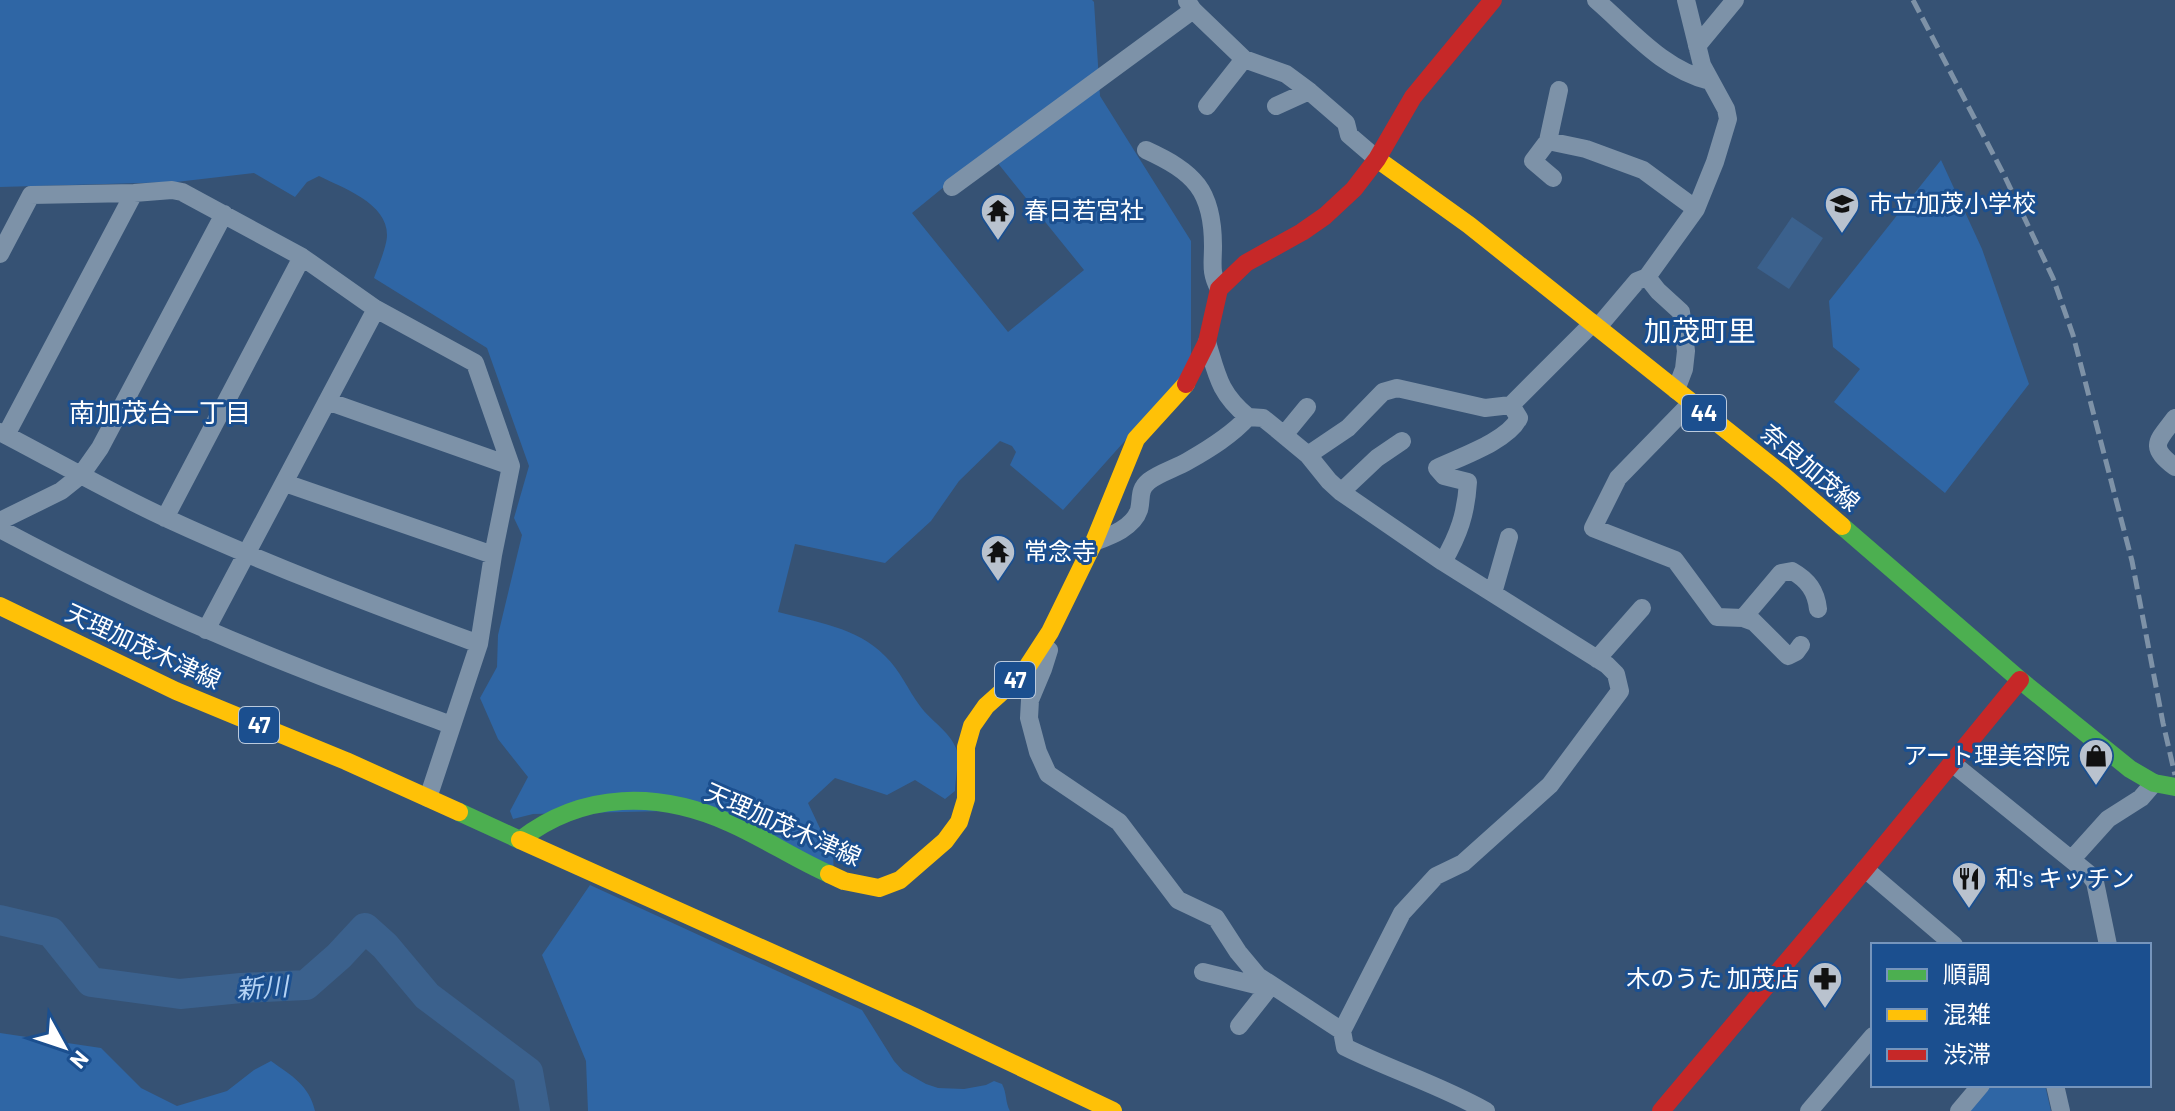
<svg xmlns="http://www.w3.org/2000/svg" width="2175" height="1111" font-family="Barlow,'Noto Sans JP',sans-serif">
<rect width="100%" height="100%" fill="#365274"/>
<path fill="#2f66a5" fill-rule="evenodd" d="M 0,0 L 1092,0 L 1094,2 L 1100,96 L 1191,241 L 1191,367 L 1063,510 L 1010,465 L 1016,452 L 1012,446 L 1000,441 L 959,481 L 931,521 L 885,563 L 795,544 L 778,612 C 815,622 857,627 885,656 C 900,670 908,690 920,706 C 931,721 949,731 956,748 C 960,756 955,781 955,791 L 945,799 L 915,780 L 887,795 L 835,778 L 808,803 L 833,856 L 834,872 L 713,810 L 533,814 L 513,819 L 510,811 L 528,777 L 498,739 L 480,698 L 497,667 L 498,635 L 522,535 L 514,518 L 529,466 L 487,348 L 374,278 C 378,267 387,246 387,235 C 387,203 343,188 319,176 L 307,182 L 295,197 L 254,173 L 176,182 L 0,187 ZM 988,151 L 1084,270 L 1008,332 L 912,213 Z
M 1941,160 L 1982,249 L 2029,384 L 1945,493 L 1834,402 L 1860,369 L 1833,347 L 1829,301 Z
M 590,885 L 862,1010 L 894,1061 L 903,1071 L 926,1084 L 938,1088 L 964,1089 L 986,1085 L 994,1081 L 1002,1084 C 1007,1093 1005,1102 1010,1111 L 588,1111 L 586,1061 L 542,955 Z
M 0,1033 L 101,1048 L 141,1088 L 177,1106 L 227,1091 L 254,1070 L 271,1061 C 292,1076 309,1085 315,1111 L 0,1111 Z
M 1988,1085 L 2045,1085 L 2051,1111 L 1966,1111 Z"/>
<path fill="#3b618d" d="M 1792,217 L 1823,238 L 1789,289 L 1757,268 Z"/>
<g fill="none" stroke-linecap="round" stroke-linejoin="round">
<path stroke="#3b618d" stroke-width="30" d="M 0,920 L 51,932 L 91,982 L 180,994 L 241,988 L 306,985 L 339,956 L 365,928 L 385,946 L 427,996 L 528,1072 L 535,1111"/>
<path stroke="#7d92a8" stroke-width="18" d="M 1596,0 C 1632,31 1662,69 1710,81
M 1187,1 L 1193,10 L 1244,59 L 1286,74 L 1309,91 L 1346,123 L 1349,135 L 1377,159
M 1697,46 L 1735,0
M 1207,106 L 1244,59
M 1276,106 L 1309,91
M 1548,141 L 1586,149 L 1643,170 L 1696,209
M 1146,150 C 1194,172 1213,190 1213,246 C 1213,264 1210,272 1219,289
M 1553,178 L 1533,161 L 1548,141 L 1559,90
M 952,187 L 1193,10
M 0,254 L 31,195 L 134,193 L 172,190 L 182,192 L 302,257 L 376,309 L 475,363 L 511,466 L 493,555 L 479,644 L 428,798
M 1647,277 L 1658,291 L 1681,312 L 1686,351 L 1684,369 L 1676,390
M 1598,327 L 1637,281 L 1647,277 L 1696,209 L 1715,162 L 1728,119 L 1726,109 L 1702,65 L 1686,0
M 327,401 L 511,466
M 1691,403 L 1618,478 L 1593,528 L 1675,560 L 1717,617 L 1743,618 L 1781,573 L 1792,571 C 1808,580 1816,591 1818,609
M 1248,417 L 1263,418 L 1273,426 L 1308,455 L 1329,481 L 1341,492 L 1443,562 L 1607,665 L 1616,674 L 1620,691 L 1550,785 L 1463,863 L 1436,876 L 1402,913 L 1342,1031 L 1345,1047 C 1391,1070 1440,1085 1486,1111
M 2175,418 C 2157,442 2148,446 2175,467
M 0,432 C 56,461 111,493 168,519 C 270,566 374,605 479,644
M 6,435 L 134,193
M 1284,435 L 1307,407
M 1308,455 L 1348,428 L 1383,392 L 1397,388 L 1485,408 L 1511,405 L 1593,323
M 285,483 L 493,555
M 1341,492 L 1377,458 L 1402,441
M 165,518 L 302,257
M 0,521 L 61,491 L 81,475 L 100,448 L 224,214
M 0,529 C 68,565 137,600 208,630 C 288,665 370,695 451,725
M 1094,542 C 1110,536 1133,528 1139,510 C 1142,499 1138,490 1149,481 C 1159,473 1176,468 1188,461 C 1209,449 1232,435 1248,417 C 1219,393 1217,375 1207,342
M 1443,562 C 1459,534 1466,514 1468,482 L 1444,476 L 1437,468 C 1460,457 1508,441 1519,418 L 1511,405
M 1493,593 L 1509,537
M 1743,618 L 1754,622 L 1788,656 L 1796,652 L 1801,645
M 206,630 L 376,309
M 1049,650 L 1043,669 L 1030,700 L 1029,718 L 1038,752 L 1048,774 L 1119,822 L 1178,900 L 1216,918 L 1238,952 L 1258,976 L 1342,1031
M 1597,659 L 1642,608
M 1952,763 L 2089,874 L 2095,882 L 2108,945
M 2072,859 L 2108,819 L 2141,798 L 2154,783
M 1865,869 L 1954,945
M 1203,972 L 1268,988
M 1239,1026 L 1269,988
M 2055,1085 L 2061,1111
M 1809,1111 L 1873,1036
M 1959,1111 L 1981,1085"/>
<path stroke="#4caf50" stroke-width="18" d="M 1842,526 L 2020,680 L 2130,769 L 2154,783 L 2175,787
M 459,812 L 520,840 C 583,791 659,791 730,823 C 764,838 795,859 829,874"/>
<path stroke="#ffc107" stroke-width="18" d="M 1377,159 L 1469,225 L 1784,476 L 1842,526
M 0,606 L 176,691 L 346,761 L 459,812
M 520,840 L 915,1017 L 1113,1111
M 829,874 L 844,881 L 879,888 L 900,880 L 945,841 L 959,822 L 966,799 L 966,747 L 972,726 L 986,706 L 1024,672 L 1050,632 L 1094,542 L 1136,439 L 1186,384"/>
<path stroke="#c62828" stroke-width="18" d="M 1186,384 L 1207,342 L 1219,289 L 1246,263 L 1302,232 L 1325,216 L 1354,189 L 1377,159 L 1413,97 L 1493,0
M 1661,1111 L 1865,869 L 2020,680"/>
<path stroke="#7e92a7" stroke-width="5" stroke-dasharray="14 6" stroke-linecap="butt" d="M 1913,0 L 2005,177 L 2053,278 L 2073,335 L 2132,561 L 2163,723 L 2175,775"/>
</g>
<defs>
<symbol id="school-pin" viewBox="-11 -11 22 30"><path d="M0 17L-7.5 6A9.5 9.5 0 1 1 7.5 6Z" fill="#b9c2ce" stroke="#1b4f8f"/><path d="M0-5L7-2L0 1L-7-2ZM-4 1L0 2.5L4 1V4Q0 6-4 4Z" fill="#111"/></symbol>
<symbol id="temple-pin" viewBox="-11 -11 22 30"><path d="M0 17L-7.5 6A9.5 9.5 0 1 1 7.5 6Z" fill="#b9c2ce" stroke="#1b4f8f"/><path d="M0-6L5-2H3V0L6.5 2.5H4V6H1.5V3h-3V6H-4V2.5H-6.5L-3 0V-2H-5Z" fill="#111"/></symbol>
<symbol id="shop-pin" viewBox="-11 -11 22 30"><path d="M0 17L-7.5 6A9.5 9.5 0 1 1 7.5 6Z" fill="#b9c2ce" stroke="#1b4f8f"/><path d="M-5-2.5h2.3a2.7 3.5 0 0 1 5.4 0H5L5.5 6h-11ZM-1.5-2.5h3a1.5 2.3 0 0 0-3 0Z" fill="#111"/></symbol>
<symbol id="restaurant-pin" viewBox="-11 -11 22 30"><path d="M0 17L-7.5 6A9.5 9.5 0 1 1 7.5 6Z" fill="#b9c2ce" stroke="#1b4f8f"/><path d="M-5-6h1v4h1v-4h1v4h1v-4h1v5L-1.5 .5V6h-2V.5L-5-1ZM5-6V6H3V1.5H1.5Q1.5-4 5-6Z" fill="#111"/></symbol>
<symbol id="pharmacy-pin" viewBox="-11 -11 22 30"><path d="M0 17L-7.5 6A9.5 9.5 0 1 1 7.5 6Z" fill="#b9c2ce" stroke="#1b4f8f"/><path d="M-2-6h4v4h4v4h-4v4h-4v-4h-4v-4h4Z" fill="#111"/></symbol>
</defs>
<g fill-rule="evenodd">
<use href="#school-pin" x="1822" y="184" width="40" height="54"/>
<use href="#temple-pin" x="978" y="191" width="40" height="54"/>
<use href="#temple-pin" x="978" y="532" width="40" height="54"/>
<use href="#shop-pin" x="2076" y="736" width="40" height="54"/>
<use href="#restaurant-pin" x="1949" y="859" width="40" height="54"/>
<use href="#pharmacy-pin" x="1805" y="959" width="40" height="54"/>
</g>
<g text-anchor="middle" stroke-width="6" stroke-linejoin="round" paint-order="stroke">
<g fill="#1b4f8f" stroke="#bbcadd" stroke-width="2">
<rect x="1682" y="395" width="44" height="36" rx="6"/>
<rect x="995" y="662" width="40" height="36" rx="6"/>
<rect x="239" y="707" width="40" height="36" rx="6"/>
</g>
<g font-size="22" font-weight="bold" fill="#fff">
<text x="1704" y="421">44</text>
<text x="1015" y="688">47</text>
<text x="259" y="733">47</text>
</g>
<g font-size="24" fill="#fff" stroke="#1b4f8f" text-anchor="start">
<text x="1868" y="212">市立加茂小学校</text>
<text x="1024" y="219">春日若宮社</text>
<text x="1024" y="560">常念寺</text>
<text x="2070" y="764" text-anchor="end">アート理美容院</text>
<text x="1995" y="887">和's キッチン</text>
<text x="1799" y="987" text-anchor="end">木のうた 加茂店</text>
</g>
<g font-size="24" fill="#fff" stroke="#1b4f8f">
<text transform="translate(1810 468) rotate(40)" y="8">奈良加茂線</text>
<text transform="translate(143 647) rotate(25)" y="8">天理加茂木津線</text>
<text transform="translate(783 825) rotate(24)" y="8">天理加茂木津線</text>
</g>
<g font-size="26" fill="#fff" stroke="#1b4f8f">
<text x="160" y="422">南加茂台一丁目</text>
</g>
<g font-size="26" font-style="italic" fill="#b5d3f5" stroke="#1b4f8f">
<text transform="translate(262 988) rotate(-4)" y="9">新川</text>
</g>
<g font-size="28" fill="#fff" stroke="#1b4f8f">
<text x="1700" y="341">加茂町里</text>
</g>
</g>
<rect x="1871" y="943" width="280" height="144" fill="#1b4f8f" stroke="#7695bc" stroke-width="2"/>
<rect x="1887" y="969" width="40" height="12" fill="#4caf50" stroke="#7695bc" stroke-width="2"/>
<text x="1943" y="983" font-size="24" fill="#ffffff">順調</text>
<rect x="1887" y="1009" width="40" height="12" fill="#ffc107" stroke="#7695bc" stroke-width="2"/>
<text x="1943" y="1023" font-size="24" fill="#ffffff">混雑</text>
<rect x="1887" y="1049" width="40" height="12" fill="#c62828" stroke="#7695bc" stroke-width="2"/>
<text x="1943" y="1063" font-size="24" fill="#ffffff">渋滞</text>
<g transform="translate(64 1047) rotate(130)" stroke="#1b4f8f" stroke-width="6" paint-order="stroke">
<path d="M0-6L14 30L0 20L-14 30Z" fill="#ffffff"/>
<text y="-12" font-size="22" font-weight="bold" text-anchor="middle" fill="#ffffff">N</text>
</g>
</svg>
